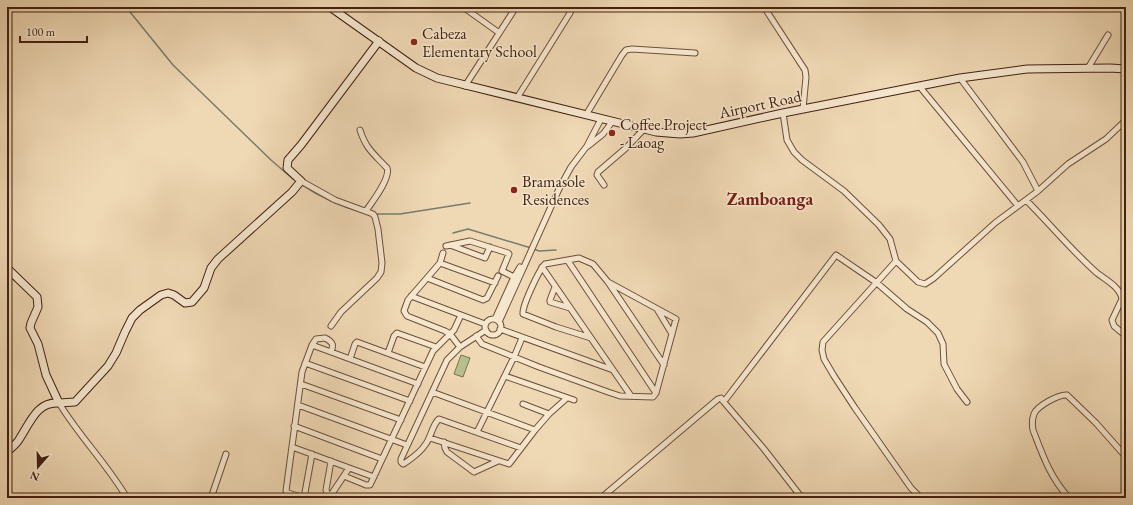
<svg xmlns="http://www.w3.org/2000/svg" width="1133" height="505" font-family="'EB Garamond',serif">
<rect width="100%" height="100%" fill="#efd8b4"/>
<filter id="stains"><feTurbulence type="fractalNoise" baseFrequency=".005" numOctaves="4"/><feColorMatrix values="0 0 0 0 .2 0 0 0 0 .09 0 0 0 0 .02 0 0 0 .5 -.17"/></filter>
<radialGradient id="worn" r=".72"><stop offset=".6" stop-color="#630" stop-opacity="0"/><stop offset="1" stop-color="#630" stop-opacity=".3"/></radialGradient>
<path fill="#b7bf8e" stroke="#7d7050" d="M 461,355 L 470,358 L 463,377 L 454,374 Z"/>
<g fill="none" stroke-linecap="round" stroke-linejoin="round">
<path stroke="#777d6d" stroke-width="1.5" d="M 126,7 L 173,65 L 271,160 L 293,179
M 302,185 C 321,198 342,207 364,213
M 377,214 L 400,214 L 470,203
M 453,233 L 468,229 L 531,248
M 534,249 L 539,251 L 556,250"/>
<defs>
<path id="street" d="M 447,7 L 450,7
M 463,7 L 498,32
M 764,7 L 805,70 L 806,77 L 803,109
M 338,13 L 344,7
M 1088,68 L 1108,35
M 960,78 L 1023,162 L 1038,191
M 465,86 L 516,7
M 920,87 L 1018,206
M 517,98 L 570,13
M 783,113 L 787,140 L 794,152 L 802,160 L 844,191 L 879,225 L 890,239 L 896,261 L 918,282 L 925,284 L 934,278 L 995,223 L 1038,191 L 1068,164 L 1106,139 L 1126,120
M 586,115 L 622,55 L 626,50 L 632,49 L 695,53
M 360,130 C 366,149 374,154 387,168 C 391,178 372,202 366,211
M 588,146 L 603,134 L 612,122
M 301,181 L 335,200 L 373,214 L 375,217 L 378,229 L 382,263 L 381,272 L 377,278 L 341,312 L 331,326
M 604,185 L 597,175 L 598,172 L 626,148 L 644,129
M 1026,200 C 1050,224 1072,251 1097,273 C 1106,280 1120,287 1122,299 L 1112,320 L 1114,326 L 1126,336
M 450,245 L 485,258 L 490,247
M 446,246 L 470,241 L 508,253 L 509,254 L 502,271 L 514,277
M 443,253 L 440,263 L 408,300 L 404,311 L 407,316 L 445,331 L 450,334 L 460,347
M 568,261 L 656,393
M 896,261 L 823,342 L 822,350 L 824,359 L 834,376 L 855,408 L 911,488 L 921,498
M 440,263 L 495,283
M 542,267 L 631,396
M 427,278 L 483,300 L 487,298 L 498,276
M 555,287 L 550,300 L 550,302 L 570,308
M 411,296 L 485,324
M 657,309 L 672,334
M 495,319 L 514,277 L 520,267
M485 327a8 8 0 1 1 16 0a8 8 0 1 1-16 0Z
M 499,322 L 559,189 L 571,167 L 587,146 L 601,119
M 500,329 L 613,370
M 486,330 L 460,347 L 447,360 L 401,459 L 401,462 L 403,464 L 405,463 C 412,458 420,453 425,445 C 431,438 432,425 439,419 L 521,448
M 476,336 L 482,344 L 539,367 L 608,392 L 620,396 L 653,397 L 656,393 L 676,319 L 608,282
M 591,338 L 556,327 L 523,314 C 522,306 539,270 545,264 L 579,258 L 593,264 L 608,282 L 664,365
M 312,345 L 418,384
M 388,353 L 394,336 L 397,333 L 436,347
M 350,359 L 355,344 L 357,342 L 425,367
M 305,363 L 410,401
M 505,376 L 574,400
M 301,384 L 401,420
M 432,392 L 535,430
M 723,401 L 764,449 L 802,498
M 59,403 C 79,436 107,464 127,498
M 523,404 L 549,414
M 298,405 L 407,445
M 294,426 L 382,459
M 477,432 L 514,357 L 522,338
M 430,438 L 509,464 L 535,430 L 549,414 L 567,398
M 444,442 L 445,448 L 447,452 L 474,472 L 498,461
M 292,447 L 374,477
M 344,476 L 366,485 L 370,485 L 433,351 L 454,330 L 461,315
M 211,498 L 226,454
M 304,498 L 288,493 L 286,491 L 302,372 L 312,345 L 316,339 L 325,338 C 333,342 334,345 331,352
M 304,498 L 312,454
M 329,498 L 326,490 L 331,461
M 329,498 L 349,468
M 601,498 L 718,399 L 721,398 L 723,401 L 726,399 L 836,255 L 877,283 L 907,309 L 927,322 L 938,333 L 943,344 L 944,364 L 957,389 L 967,402
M 1069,498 C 1050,477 1043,456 1033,430 C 1032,424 1032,419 1034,414 C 1037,406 1059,394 1067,395 L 1096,423 L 1126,457"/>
<path id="secondary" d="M 330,7 L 416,68 L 437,78 L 656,132 L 680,134 L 693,133 L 783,113 L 960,78 L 1027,69 L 1110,68 L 1126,69
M 7,268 L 37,297 L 38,307 L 31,323 L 30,328 L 38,344 L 46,375 L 59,403 L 75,402 L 108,366 L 116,353 L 125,332 L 132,318 L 140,310 L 161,295 L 168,293 L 174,295 L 185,303 L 192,302 L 204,288 L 211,268 L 218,259 L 292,192 L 301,181 L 287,168 L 288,160 L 301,145 L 379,41
M 7,452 C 11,448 17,444 20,438 C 30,423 37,401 59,403"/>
</defs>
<use href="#street" stroke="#6e4f3a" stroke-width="7"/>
<use href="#secondary" stroke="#432111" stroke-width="9"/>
<use href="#street" stroke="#f5e6ce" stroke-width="5"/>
<use href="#secondary" stroke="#f5e6ce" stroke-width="7"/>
</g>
<g fill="#8f2418" stroke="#f5e6ce" stroke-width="1.5">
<circle cx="414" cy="42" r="4"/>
<circle cx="612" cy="133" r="4"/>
<circle cx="514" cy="190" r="4"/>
</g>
<g text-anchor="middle" stroke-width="3" stroke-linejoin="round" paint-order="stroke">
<g font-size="16" fill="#432111" stroke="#f5e6ce" text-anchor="start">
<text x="422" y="39">Cabeza<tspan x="422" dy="18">Elementary School</tspan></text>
<text x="620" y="130">Coffee Project<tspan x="620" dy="18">- Laoag</tspan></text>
<text x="522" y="187">Bramasole<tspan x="522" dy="18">Residences</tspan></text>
</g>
<g font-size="16" fill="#432111" stroke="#f5e6ce">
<text transform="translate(760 104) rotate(-12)" y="6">Airport Road</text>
</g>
<g font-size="18" font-weight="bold" fill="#7a1f14" stroke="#f5e6ce">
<text x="770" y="205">Zamboanga</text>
</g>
</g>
<rect width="1133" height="505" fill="none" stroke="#efd8b4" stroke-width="24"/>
<rect x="8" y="8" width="1117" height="489" fill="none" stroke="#432111" stroke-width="2"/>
<rect x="12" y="12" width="1109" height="481" fill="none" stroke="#432111"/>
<g transform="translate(38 467) rotate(200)" stroke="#f5e6ce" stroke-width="3" paint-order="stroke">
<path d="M0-3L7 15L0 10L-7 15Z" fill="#432111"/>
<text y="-6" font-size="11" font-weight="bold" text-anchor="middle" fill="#432111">N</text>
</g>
<path d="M20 36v6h67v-6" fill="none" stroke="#432111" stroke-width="2"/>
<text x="26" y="36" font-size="12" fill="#432111" stroke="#f5e6ce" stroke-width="3" paint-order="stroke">100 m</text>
<rect width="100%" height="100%" filter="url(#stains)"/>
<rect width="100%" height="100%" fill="url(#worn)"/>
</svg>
